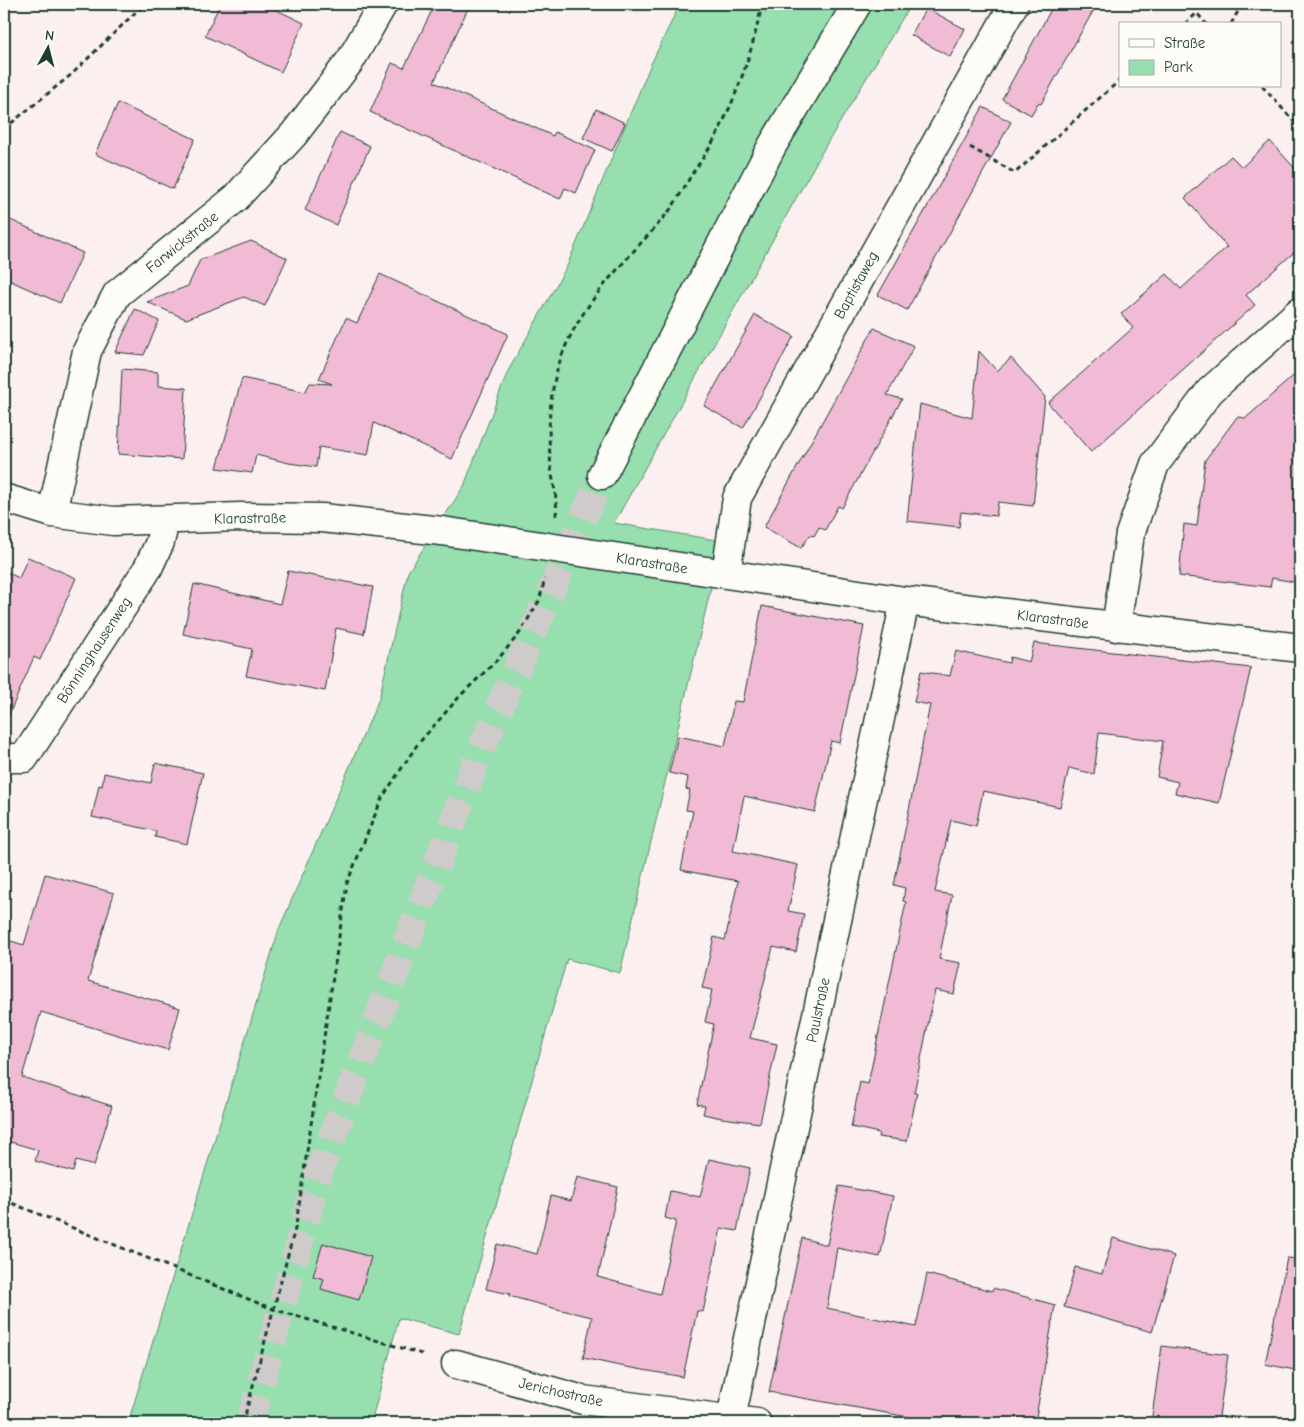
<svg xmlns="http://www.w3.org/2000/svg" width="1304" height="1427" font-family="'Comic Neue',sans-serif">
<rect width="100%" height="100%" fill="#fbeff0"/>
<filter id="ink" filterUnits="userSpaceOnUse"><feTurbulence type="fractalNoise" baseFrequency=".02" numOctaves="2"/><feDisplacementMap in="SourceGraphic" scale="10" xChannelSelector="R" yChannelSelector="G"/><feConvolveMatrix kernelMatrix="1 2 1 2 8 2 1 2 1" color-interpolation-filters="sRGB"/></filter>
<g filter="url(#ink)">
<path fill="#97dfae" stroke="#5b8e71" d="M 680,4 L 911,4 L 822,152 L 614,523 L 722,541 L 620,973 L 567,959 L 459,1334 L 399,1318 L 371,1423 L 128,1423 L 279,929 L 379,699 L 408,572 L 464,486 L 508,371 L 567,266 L 650,66 Z"/>
<path fill="#f1bbd5" stroke="#1f3d34" d="M 220,4 L 264,4 L 304,23 L 281,72 L 205,36 Z
M 435,4 L 470,4 L 434,82 L 553,136 L 555,132 L 595,150 L 576,193 L 565,188 L 560,199 L 370,112 L 392,63 L 404,68 Z
M 1054,4 L 1097,4 L 1041,104 L 1038,103 L 1031,115 L 1002,99 Z
M 926,8 L 965,29 L 950,57 L 911,35 Z
M 118,103 L 195,139 L 173,189 L 95,154 Z
M 983,107 L 1011,122 L 907,310 L 878,295 Z
M 596,109 L 625,123 L 612,151 L 583,138 Z
M 340,132 L 370,146 L 336,225 L 305,210 Z
M 1270,141 L 1300,174 L 1300,247 L 1246,295 L 1255,305 L 1091,452 L 1048,403 L 1133,328 L 1121,314 L 1167,274 L 1181,289 L 1227,247 L 1185,198 L 1231,156 L 1242,167 Z
M 4,217 L 83,253 L 60,303 L 4,278 Z
M 251,241 L 287,258 L 265,306 L 244,297 L 186,319 L 147,302 L 188,286 L 200,260 Z
M 380,274 L 508,334 L 452,459 L 374,423 L 368,455 L 319,447 L 316,467 L 289,463 L 256,455 L 252,473 L 217,468 L 242,378 L 305,392 L 310,383 L 332,384 L 319,379 L 346,318 L 357,323 Z
M 135,309 L 159,321 L 144,355 L 115,352 Z
M 755,315 L 794,336 L 743,428 L 704,406 Z
M 874,328 L 914,346 L 887,395 L 902,399 L 842,508 L 838,506 L 825,530 L 819,527 L 814,536 L 810,535 L 801,548 L 764,527 Z
M 979,351 L 997,371 L 1011,358 L 1045,397 L 1033,506 L 998,502 L 996,516 L 961,512 L 959,527 L 907,521 L 920,404 L 972,418 Z
M 122,369 L 158,372 L 158,386 L 186,388 L 182,459 L 118,454 Z
M 1300,370 L 1300,583 L 1272,578 L 1270,587 L 1179,576 L 1184,524 L 1197,526 L 1205,460 L 1237,417 L 1246,418 Z
M 28,557 L 76,578 L 40,660 L 34,657 L 4,726 L 4,571 L 19,578 Z
M 288,571 L 373,587 L 364,634 L 336,628 L 325,691 L 246,676 L 252,649 L 183,634 L 194,584 L 280,604 Z
M 762,606 L 864,626 L 840,743 L 831,741 L 815,812 L 744,796 L 733,851 L 798,865 L 788,911 L 804,914 L 796,952 L 773,947 L 750,1038 L 777,1044 L 760,1123 L 722,1118 L 703,1114 L 705,1106 L 697,1104 L 714,1024 L 705,1022 L 712,990 L 702,988 L 714,937 L 725,940 L 738,881 L 681,870 L 693,811 L 686,810 L 690,790 L 686,789 L 688,777 L 669,773 L 678,736 L 725,746 L 734,701 L 743,702 Z
M 1034,643 L 1251,668 L 1219,803 L 1175,793 L 1178,782 L 1157,777 L 1163,741 L 1099,733 L 1094,774 L 1069,768 L 1060,807 L 983,791 L 976,826 L 951,820 L 935,892 L 952,895 L 939,959 L 961,963 L 954,994 L 935,990 L 914,1093 L 917,1093 L 907,1141 L 878,1137 L 879,1133 L 851,1127 L 860,1082 L 868,1084 L 906,902 L 903,901 L 905,888 L 894,885 L 930,705 L 914,702 L 921,671 L 950,676 L 956,651 L 1009,663 L 1010,657 L 1029,662 Z
M 155,763 L 203,773 L 187,844 L 155,837 L 156,831 L 92,817 L 99,785 L 102,786 L 104,773 L 151,783 Z
M 45,874 L 114,893 L 88,981 L 180,1008 L 168,1050 L 41,1012 L 22,1077 L 112,1106 L 94,1166 L 76,1161 L 73,1172 L 35,1161 L 38,1150 L 4,1140 L 4,939 L 24,945 Z
M 709,1159 L 750,1168 L 737,1231 L 721,1228 L 703,1312 L 697,1311 L 683,1377 L 615,1365 L 583,1358 L 592,1317 L 557,1309 L 509,1296 L 510,1294 L 486,1289 L 497,1244 L 537,1254 L 551,1196 L 571,1201 L 577,1177 L 618,1187 L 598,1277 L 660,1294 L 676,1221 L 665,1218 L 670,1191 L 700,1197 Z
M 839,1186 L 893,1196 L 880,1257 L 837,1248 L 827,1308 L 916,1327 L 927,1274 L 992,1291 L 993,1288 L 1055,1305 L 1035,1423 L 942,1423 L 769,1392 L 802,1238 L 827,1245 Z
M 1113,1238 L 1174,1256 L 1152,1332 L 1064,1307 L 1075,1267 L 1102,1274 Z
M 323,1243 L 371,1257 L 359,1300 L 321,1289 L 324,1279 L 313,1276 Z
M 1287,1258 L 1300,1259 L 1300,1371 L 1265,1364 Z
M 1162,1346 L 1228,1355 L 1218,1423 L 1151,1423 Z"/>
<g fill="none" stroke-linecap="round" stroke-linejoin="round">
<path stroke="#cfcbca" stroke-width="28" stroke-dasharray="28 14" stroke-linecap="butt" d="M 250,1423 L 319,1171 L 479,754 L 602,475"/>
<defs>
<path id="minor" d="M 4,498 L 52,513 L 113,521 L 241,517 L 322,518 L 442,531 L 905,601 L 1300,648
M 52,513 L 87,351 L 117,294 L 236,198 L 242,191 L 294,134 L 350,61 L 383,4
M 726,574 L 737,498 L 1014,4
M 1116,627 L 1130,534 L 1155,464 L 1210,391 L 1300,311
M 4,758 L 24,758 L 148,568 L 160,542 L 165,521
M 456,1364 L 583,1400 L 757,1423
M 730,1423 L 905,601"/>
<path id="major" d="M 602,475 L 772,146 L 857,4"/>
</defs>
<use href="#minor" stroke="#1f3d34" stroke-width="31"/>
<use href="#major" stroke="#1f3d34" stroke-width="31"/>
<path stroke="#1f3d34" stroke-width="3" stroke-dasharray="5 4" stroke-linecap="butt" d="M 1185,24 L 1197,13 L 1206,24
M 1231,24 L 1242,4
M 1262,86 L 1300,128
M 4,129 L 72,74 L 144,4
M 970,147 L 1015,173 L 1120,80
M 556,516 C 558,499 553,484 551,467 C 547,430 549,390 562,355 C 584,297 632,256 670,210 C 678,199 685,186 692,174 C 703,158 715,141 723,122 C 741,85 754,44 762,4
M 4,1200 L 273,1309 L 425,1355
M 243,1423 L 296,1225 L 347,883 L 382,798 L 417,745 L 461,695 L 498,659 L 519,634 L 539,601 L 545,579"/>
<use href="#minor" stroke="#fdfcf7" stroke-width="28"/>
<use href="#major" stroke="#fdfcf7" stroke-width="28"/>
</g>
</g>
<g text-anchor="middle" stroke-width="5" stroke-linejoin="round" paint-order="stroke">
<g font-size="15" fill="#1f3d34" stroke="#fdfcf7">
<text transform="translate(182 242) rotate(-39)" y="5">Farwickstraße</text>
<text transform="translate(856 285) rotate(-61)" y="5">Baptistaweg</text>
<text transform="translate(250 518) rotate(-1)" y="5">Klarastraße</text>
<text transform="translate(652 563) rotate(9)" y="5">Klarastraße</text>
<text transform="translate(1053 619) rotate(7)" y="5">Klarastraße</text>
<text transform="translate(94 650) rotate(-57)" y="5">Bönninghausenweg</text>
<text transform="translate(818 1010) rotate(-78)" y="5">Paulstraße</text>
<text transform="translate(561 1392) rotate(13)" y="5">Jerichostraße</text>
</g>
</g>
<rect width="1304" height="1427" fill="none" stroke="#fdfcf7" stroke-width="20"/>
<rect x="10" y="10" width="1284" height="1407" fill="none" stroke="#1f3d34" stroke-width="2" filter="url(#ink)"/>
<rect x="1119" y="22" width="162" height="65" fill="#fdfcf7" stroke="#a4b0a9"/>
<rect x="1129" y="39" width="25" height="8" fill="#fdfcf7" stroke="#a4b0a9"/>
<text x="1164" y="48" font-size="15" fill="#1f3d34">Straße</text>
<rect x="1129" y="60" width="25" height="15" fill="#97dfae" stroke="#a4b0a9"/>
<text x="1164" y="72" font-size="15" fill="#1f3d34">Park</text>
<g transform="translate(48 48) rotate(7)" stroke="#fdfcf7" stroke-width="4" paint-order="stroke">
<path d="M0-4L9 19L0 12L-9 19Z" fill="#1f3d34"/>
<text y="-8" font-size="14" font-weight="bold" text-anchor="middle" fill="#1f3d34">N</text>
</g>
</svg>
